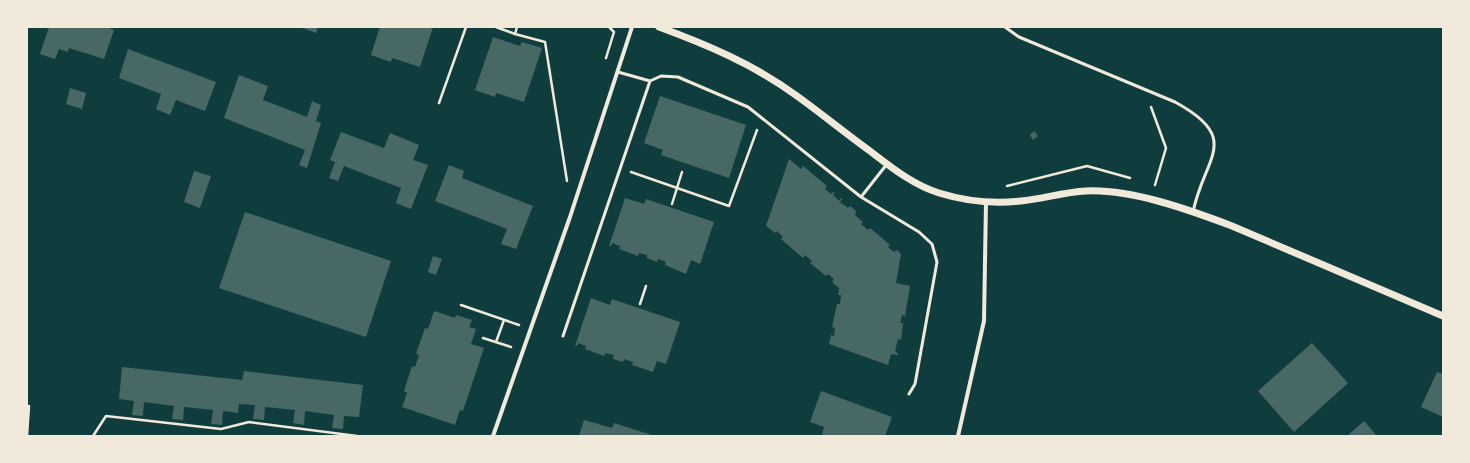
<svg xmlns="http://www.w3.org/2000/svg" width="1470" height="463" font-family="'Source Sans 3',sans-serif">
<rect width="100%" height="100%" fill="#0f3d3e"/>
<path fill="#486865" d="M 49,27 L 106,27 L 114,30 L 104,59 L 69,48 L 68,52 L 59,49 L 55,59 L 40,54 Z
M 300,27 L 318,27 L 316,33 Z
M 380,27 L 433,27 L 420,67 L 392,58 L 391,62 L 371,55 Z
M 493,37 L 520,46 L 522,42 L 542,48 L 524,102 L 496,93 L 495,97 L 475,90 Z
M 128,49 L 216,82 L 205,111 L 176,100 L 170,115 L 156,109 L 161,94 L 119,78 Z
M 239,75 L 268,86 L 263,100 L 307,117 L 312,101 L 321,105 L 316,121 L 321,123 L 307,168 L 299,165 L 305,150 L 224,118 Z
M 70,88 L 86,93 L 82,109 L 66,104 Z
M 660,96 L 746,125 L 729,178 L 661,155 L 663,150 L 644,143 Z
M 1034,131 L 1038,136 L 1033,140 L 1030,135 Z
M 341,132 L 384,148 L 390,133 L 419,145 L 413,160 L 428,165 L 411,209 L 396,203 L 401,188 L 344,166 L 338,181 L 329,178 L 335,162 L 330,160 Z
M 789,159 L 801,169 L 803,166 L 827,186 L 825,189 L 831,194 L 833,192 L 835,193 L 833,195 L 839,201 L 841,198 L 842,199 L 840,202 L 848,208 L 850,206 L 856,211 L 855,215 L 863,222 L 861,224 L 868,230 L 870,228 L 882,238 L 890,245 L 888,247 L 894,252 L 897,250 L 901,254 L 896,283 L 910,286 L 905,316 L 902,315 L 900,323 L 903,323 L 901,340 L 898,339 L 895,352 L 898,353 L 898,355 L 891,354 L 888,365 L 829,344 L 831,335 L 834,336 L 835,328 L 832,327 L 837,304 L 840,304 L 841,295 L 838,295 L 839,288 L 832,282 L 834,279 L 828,274 L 826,276 L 810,263 L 812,261 L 805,255 L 803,258 L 781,239 L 783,237 L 777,231 L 775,233 L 766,226 Z
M 449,165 L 464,171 L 462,178 L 533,206 L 516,249 L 501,244 L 507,229 L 435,201 Z
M 194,171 L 211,176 L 200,208 L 184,202 Z
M 625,198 L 644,204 L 646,199 L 714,222 L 700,264 L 691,260 L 686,274 L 665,265 L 666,262 L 658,259 L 657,262 L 647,258 L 647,255 L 639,253 L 638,256 L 619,249 L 620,246 L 612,243 L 611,246 L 609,246 Z
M 245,212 L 391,261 L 366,337 L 219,288 Z
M 433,256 L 442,259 L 436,275 L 428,272 Z
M 591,298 L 610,305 L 612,299 L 680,322 L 666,364 L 657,361 L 653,372 L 632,365 L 633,362 L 624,359 L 623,362 L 613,359 L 614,355 L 606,353 L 604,356 L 585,349 L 586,346 L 578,343 L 577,346 L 575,346 Z
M 434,311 L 455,318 L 456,315 L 472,320 L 469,327 L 476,329 L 471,344 L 484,348 L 463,411 L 460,410 L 455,425 L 402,407 L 407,393 L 404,391 L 412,366 L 415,367 L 419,355 L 416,354 L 425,328 L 428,329 Z
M 1312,343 L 1348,383 L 1294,432 L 1258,391 Z
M 122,367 L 242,380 L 244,371 L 363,385 L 359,417 L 344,416 L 343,429 L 332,428 L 334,415 L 305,411 L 304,425 L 293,423 L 295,410 L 265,407 L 264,420 L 253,419 L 255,405 L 239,404 L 238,413 L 223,411 L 222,425 L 211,424 L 213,410 L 184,407 L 183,420 L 172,419 L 174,406 L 144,402 L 143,416 L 132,415 L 134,401 L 119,399 Z
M 1437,372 L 1443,374 L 1443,417 L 1421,407 Z
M 821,391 L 892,417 L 885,436 L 822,435 L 824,427 L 810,422 Z
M 584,420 L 612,428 L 614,423 L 655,436 L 579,436 Z
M 1364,421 L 1377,436 L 1347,436 Z"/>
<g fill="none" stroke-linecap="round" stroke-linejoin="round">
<path stroke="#f1e9da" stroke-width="2.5" d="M 496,27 L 515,34 L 517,27
M 515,34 L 545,42 L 567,181
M 606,58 L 614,32 L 609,27
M 439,103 L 466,27
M 1151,107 L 1166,148 L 1155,185
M 631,172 L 729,206 L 757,130
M 1007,186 L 1087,166 L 1130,178
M 672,204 L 682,172
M 640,304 L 646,286
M 461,305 L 519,325
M 483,338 L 511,347
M 496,342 L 504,320
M 27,436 L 29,406
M 93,436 L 106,416 L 221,429 L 249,422 L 357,436"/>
<path stroke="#f1e9da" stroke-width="3" d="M 1005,27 L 1019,37 L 1175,102 C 1243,139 1204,157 1193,212
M 618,72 L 650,81
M 861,197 L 887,164
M 563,336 L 650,81 L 661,76 L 678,77 L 748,107 L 861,197 L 919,232 L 932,244 L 937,262 L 915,384 L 909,394"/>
<path stroke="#f1e9da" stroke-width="4" d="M 493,436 L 570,217 L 632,27
M 958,436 L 984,321 L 986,202"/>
<path stroke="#f1e9da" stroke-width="7" d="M 659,27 C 708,45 755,65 797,96 C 822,114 845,133 870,151 C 891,167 913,185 939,193 C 965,201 994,204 1021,201 C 1042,199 1064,192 1086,191 C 1132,189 1190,210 1232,226 L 1443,316"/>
</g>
<rect width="1470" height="463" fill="none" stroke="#f1e9da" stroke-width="56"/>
</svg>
